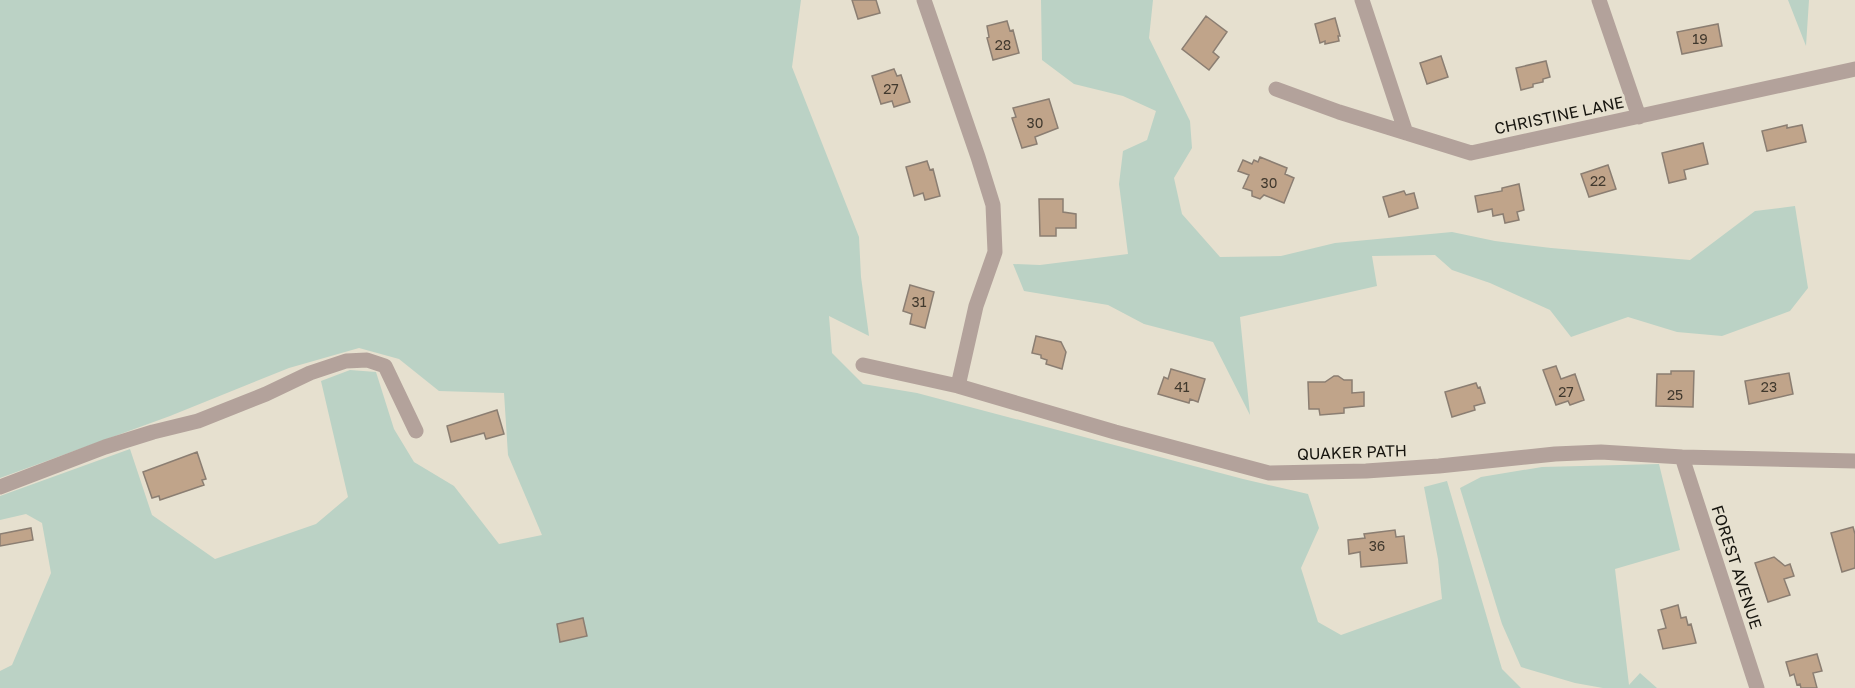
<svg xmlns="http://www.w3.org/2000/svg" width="1855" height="688" font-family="'Golos Text',sans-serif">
<rect width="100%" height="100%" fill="#e6e0cf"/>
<path fill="#bbd2c5" d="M 0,0 L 801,0 L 792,67 L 859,237 L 861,277 L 869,336 L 829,316 L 832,353 L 863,384 L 917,393 L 1243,479 L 1308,494 L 1319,528 L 1301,568 L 1318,622 L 1341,635 L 1442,599 L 1438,559 L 1424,487 L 1447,481 L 1502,669 L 1521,688 L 0,688 L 0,671 L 12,665 L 51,573 L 42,523 L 26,514 L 0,520 L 0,496 L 130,449 L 152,515 L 215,559 L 316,524 L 348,497 L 321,381 L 350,370 L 376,372 L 394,429 L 414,462 L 454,486 L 499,544 L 542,535 L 508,455 L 504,393 L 439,391 L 399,359 L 359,348 L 289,368 L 170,416 L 0,478 Z
M 1041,0 L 1153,0 L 1149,38 L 1190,121 L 1192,148 L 1174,178 L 1182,214 L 1220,257 L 1281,256 L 1335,243 L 1452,232 L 1495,241 L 1551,248 L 1690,260 L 1755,211 L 1795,206 L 1808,288 L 1790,311 L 1722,336 L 1677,332 L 1628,317 L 1571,337 L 1550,310 L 1490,283 L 1452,270 L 1435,255 L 1372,256 L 1377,286 L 1240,317 L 1250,415 L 1213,342 L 1144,324 L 1108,305 L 1024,291 L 1013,264 L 1040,265 L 1128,254 L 1119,184 L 1123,151 L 1147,140 L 1156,111 L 1123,96 L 1074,84 L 1042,60 Z
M 1788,0 L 1809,0 L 1806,46 Z
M 1659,464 L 1680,550 L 1615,569 L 1629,685 L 1640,673 L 1657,688 L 1603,688 L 1575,683 L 1521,667 L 1502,624 L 1460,488 L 1481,477 L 1542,467 Z"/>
<path fill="#c0a48a" stroke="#8b7e72" stroke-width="1.5" d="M 852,0 L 876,0 L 880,13 L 858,19 Z
M 1206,16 L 1227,32 L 1213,52 L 1219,57 L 1209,70 L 1182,49 Z
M 1335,18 L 1340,36 L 1338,36 L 1339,41 L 1325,44 L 1325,41 L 1320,43 L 1315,24 Z
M 1007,21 L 1010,31 L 1013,30 L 1019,53 L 993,60 L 987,38 L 989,37 L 987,26 Z
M 1718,24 L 1722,46 L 1682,54 L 1677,32 Z
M 1441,56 L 1448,77 L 1427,84 L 1420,63 Z
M 1546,61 L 1550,77 L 1543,79 L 1543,82 L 1533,84 L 1533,87 L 1521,90 L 1516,68 Z
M 894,69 L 897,76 L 901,75 L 910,102 L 894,107 L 892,101 L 881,104 L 872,76 Z
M 1049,99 L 1058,128 L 1035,137 L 1037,144 L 1022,148 L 1012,118 L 1016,117 L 1013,108 Z
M 1787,125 L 1787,128 L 1802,125 L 1806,142 L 1767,151 L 1762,131 Z
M 1703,143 L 1708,164 L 1684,170 L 1686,179 L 1669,183 L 1662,153 Z
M 1260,157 L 1287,168 L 1285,174 L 1294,178 L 1284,203 L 1264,195 L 1260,199 L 1252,196 L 1252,191 L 1243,188 L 1249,175 L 1238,171 L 1243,160 L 1252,164 L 1254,160 L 1258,162 Z
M 927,161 L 930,170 L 933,169 L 940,196 L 925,200 L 923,193 L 914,196 L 906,167 Z
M 1608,165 L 1616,189 L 1589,197 L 1581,174 Z
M 1519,184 L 1524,210 L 1517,212 L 1519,220 L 1505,223 L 1503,214 L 1493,216 L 1492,209 L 1478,212 L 1475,196 L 1502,191 L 1502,188 Z
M 1404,191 L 1406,195 L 1414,193 L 1418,208 L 1389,217 L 1383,197 Z
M 1039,199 L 1063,199 L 1063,212 L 1076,214 L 1076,228 L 1056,228 L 1056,236 L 1040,236 Z
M 910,285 L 934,292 L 925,328 L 910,324 L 912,314 L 903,311 Z
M 1036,336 L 1061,342 L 1066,352 L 1062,369 L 1046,364 L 1047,360 L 1041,358 L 1041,355 L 1032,353 Z
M 1556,366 L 1561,379 L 1575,374 L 1584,400 L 1570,405 L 1568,401 L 1556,405 L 1543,370 Z
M 1171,369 L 1205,379 L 1198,402 L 1190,399 L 1189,403 L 1158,394 L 1164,377 L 1168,379 Z
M 1671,371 L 1694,371 L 1693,407 L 1656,406 L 1657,374 L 1671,374 Z
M 1789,373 L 1793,394 L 1749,404 L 1745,381 Z
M 1334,376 L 1338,376 L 1344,380 L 1352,380 L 1352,393 L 1364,392 L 1364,406 L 1344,408 L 1344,413 L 1320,415 L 1319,409 L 1309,409 L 1308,382 L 1325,382 Z
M 1476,383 L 1478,388 L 1480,387 L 1485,403 L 1474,406 L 1475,410 L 1452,417 L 1445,392 Z
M 497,410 L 504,434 L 486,439 L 484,433 L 451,442 L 447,426 Z
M 197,452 L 206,479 L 202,480 L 204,485 L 160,500 L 159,496 L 152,498 L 143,472 Z
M 1853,527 L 1855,534 L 1855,568 L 1842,572 L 1831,533 Z
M 31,528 L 33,540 L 0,546 L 0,534 Z
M 1395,530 L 1396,537 L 1404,536 L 1407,563 L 1361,567 L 1360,552 L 1349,554 L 1348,540 L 1365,538 L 1364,534 Z
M 1774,557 L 1785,566 L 1790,564 L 1794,576 L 1784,579 L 1790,595 L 1768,602 L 1755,563 Z
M 1678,605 L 1681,618 L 1686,617 L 1688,625 L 1691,624 L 1696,643 L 1663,649 L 1658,630 L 1666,628 L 1661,610 Z
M 583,618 L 587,636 L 560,642 L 557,624 Z
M 1817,654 L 1822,671 L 1813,673 L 1817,688 L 1801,688 L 1800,684 L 1797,685 L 1794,674 L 1790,676 L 1786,662 Z"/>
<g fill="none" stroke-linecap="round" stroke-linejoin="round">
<path stroke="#b3a29b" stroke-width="15" d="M 924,0 L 978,157 L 993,205 L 995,252 L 976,306 L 958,386
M 1362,0 L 1406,133
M 1599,0 L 1639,117
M 1276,89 L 1339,112 L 1471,153 L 1855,69
M 863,365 L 958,386 L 1115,432 L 1269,473 L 1366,471 L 1439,466 L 1555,454 L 1601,452 L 1682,457 L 1855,461
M 1682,457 L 1757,688
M 0,487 L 105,447 L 153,432 L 198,421 L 266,394 L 310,373 L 346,361 L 367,360 L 385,366 L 416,431"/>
</g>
<g text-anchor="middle" stroke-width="6" stroke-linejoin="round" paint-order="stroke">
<g font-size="14" fill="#41392e">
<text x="1700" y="44">19</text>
<text x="1003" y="50">28</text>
<text x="891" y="94">27</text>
<text x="1035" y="128">30</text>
<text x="1598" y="186">22</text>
<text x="1269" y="188">30</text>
<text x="919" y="307">31</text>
<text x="1182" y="392">41</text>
<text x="1769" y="392">23</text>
<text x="1566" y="397">27</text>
<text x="1675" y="400">25</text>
<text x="1377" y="551">36</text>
</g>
<g font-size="16" fill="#17150f" stroke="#e6e0cf">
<text transform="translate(1559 115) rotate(-12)" y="6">CHRISTINE LANE</text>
<text transform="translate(1352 452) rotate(-2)" y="6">QUAKER PATH</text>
<text transform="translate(1737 567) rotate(72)" y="6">FOREST AVENUE</text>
</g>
</g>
</svg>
